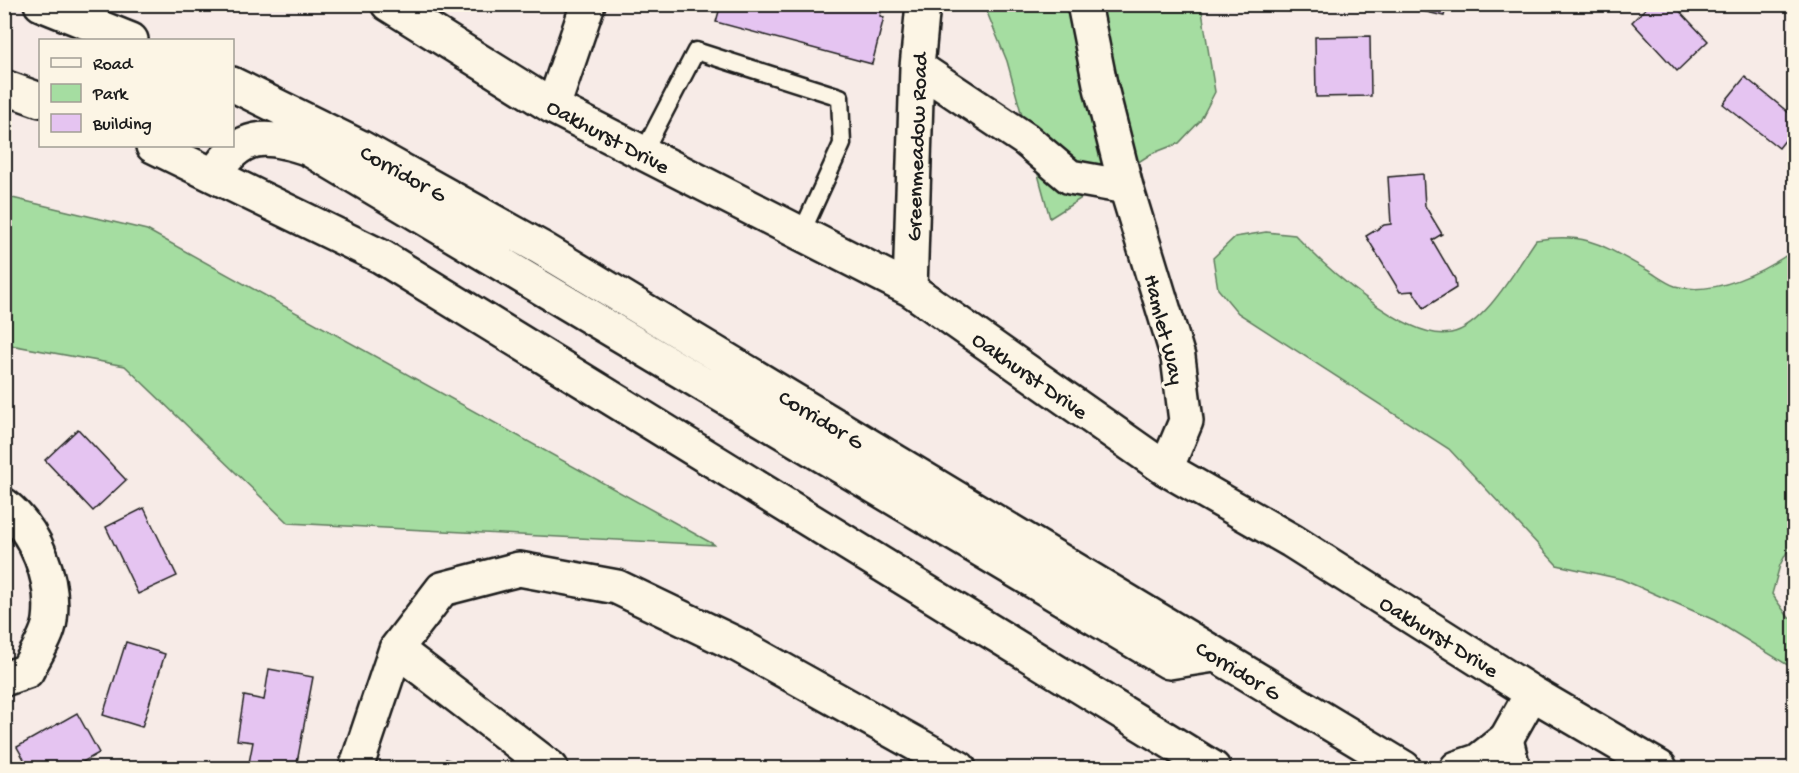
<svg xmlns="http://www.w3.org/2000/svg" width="1799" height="773" font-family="'Gochi Hand',sans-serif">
<rect width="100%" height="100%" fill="#f7ebe7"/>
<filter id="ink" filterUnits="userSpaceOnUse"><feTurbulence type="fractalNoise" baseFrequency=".0167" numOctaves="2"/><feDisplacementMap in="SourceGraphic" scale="12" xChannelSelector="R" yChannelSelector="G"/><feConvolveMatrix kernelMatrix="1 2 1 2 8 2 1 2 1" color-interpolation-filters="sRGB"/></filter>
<g filter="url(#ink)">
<path fill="#a5dda1" stroke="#607c5e" stroke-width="1.5" d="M 984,5 L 1201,5 L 1215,92 L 1200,121 L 1179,143 L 1151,154 L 1050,218 L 1007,61 Z
M 4,196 L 147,230 L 715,545 L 288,523 L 125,366 L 5,344 Z
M 1266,232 L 1295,235 C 1323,265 1407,342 1451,333 C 1485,326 1517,267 1536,240 C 1589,232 1603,246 1647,270 C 1656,275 1666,283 1675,286 C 1713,297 1764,272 1794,250 L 1794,539 L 1780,565 L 1772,594 L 1789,618 L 1794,619 L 1794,669 L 1714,620 L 1621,579 L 1557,565 L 1449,449 L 1238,313 L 1218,289 L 1213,258 L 1235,237 Z"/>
<path fill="#e5c4f1" stroke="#1c1c1c" stroke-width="1.5" d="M 721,4 L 883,4 L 880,16 L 884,17 L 872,64 L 716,22 Z
M 1393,4 L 1447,4 L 1444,16 Z
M 1650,4 L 1673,4 L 1708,41 L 1677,71 L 1632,22 Z
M 1370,36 L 1371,96 L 1316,97 L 1315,37 Z
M 1745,77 L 1794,117 L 1794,129 L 1779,148 L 1723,104 Z
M 1423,174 L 1425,206 L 1442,234 L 1432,240 L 1455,279 L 1456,288 L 1424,308 L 1413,291 L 1400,292 L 1366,236 L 1384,225 L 1391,224 L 1388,177 Z
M 78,429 L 126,480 L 93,511 L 45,460 Z
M 144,508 L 177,576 L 138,594 L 106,527 Z
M 126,642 L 165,654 L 142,727 L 103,715 Z
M 269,669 L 313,677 L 296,768 L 248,768 L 253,742 L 237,740 L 244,696 L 264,700 Z
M 77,713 L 99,753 L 72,768 L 29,768 L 17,747 Z
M 446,759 L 470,768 L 442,768 Z"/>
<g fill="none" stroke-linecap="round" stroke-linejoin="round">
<defs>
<path id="service" d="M 643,153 L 696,51 L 840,97 L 842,144 L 801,234"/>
<path id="minor" d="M 388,4 L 553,107 L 910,289 L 1166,469 L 1292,541 L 1532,693 L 1660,768
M 1084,4 L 1100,84 L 1126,187 L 1178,357 L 1186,421 L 1166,469
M 917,67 L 1025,139 L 1070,177 L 1126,187
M 553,107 L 588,4
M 910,289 L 917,67 L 923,4
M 4,505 C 36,531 55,579 50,620 C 48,637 34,656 27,671 L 4,679
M 396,649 L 551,768
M 1506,739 L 1532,693
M 356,768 L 396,649 L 442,589 L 519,569 L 617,587 L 738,645 L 959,768"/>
<path id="trunk" d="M 41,4 L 131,40
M 232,84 L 358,146 L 541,248 L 1404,768
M 4,87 L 40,100
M 153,146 L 382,257 L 1213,768
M 215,174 C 241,132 266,134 309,149 L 1169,662 L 1214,655
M 1457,768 L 1478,761 L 1506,739 L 1513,768"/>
</defs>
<use href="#service" stroke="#1c1c1c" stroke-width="21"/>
<use href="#minor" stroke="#1c1c1c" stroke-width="38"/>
<use href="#trunk" stroke="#1c1c1c" stroke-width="38"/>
<use href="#service" stroke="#fcf5e5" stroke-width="16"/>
<use href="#minor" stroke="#fcf5e5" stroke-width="33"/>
<use href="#trunk" stroke="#fcf5e5" stroke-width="33"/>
</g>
</g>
<g text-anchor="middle" stroke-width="6" stroke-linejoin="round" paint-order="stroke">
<g font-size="22" fill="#1c1c1c" stroke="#fcf5e5">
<text transform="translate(609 135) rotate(28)" y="8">Oakhurst Drive</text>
<text transform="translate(915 147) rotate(-88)" y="8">Greenmeadow Road</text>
<text transform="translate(404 172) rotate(29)" y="8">Corridor G</text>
<text transform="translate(1166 329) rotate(76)" y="8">Hamlet Way</text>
<text transform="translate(1031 374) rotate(35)" y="8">Oakhurst Drive</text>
<text transform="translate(822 418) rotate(31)" y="8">Corridor G</text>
<text transform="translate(1440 635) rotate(32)" y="8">Oakhurst Drive</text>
<text transform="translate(1239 669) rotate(31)" y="8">Corridor G</text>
</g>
</g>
<rect width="1799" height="773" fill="none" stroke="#fcf5e5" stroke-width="24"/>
<rect x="12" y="12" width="1775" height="749" fill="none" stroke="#1c1c1c" stroke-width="2" filter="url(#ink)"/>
<rect x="39" y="39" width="195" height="108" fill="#fcf5e5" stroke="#a29e95" stroke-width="1.5"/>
<rect x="51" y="58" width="30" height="9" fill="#fcf5e5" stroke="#a29e95" stroke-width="1.5"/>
<text x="93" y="69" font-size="18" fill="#1c1c1c">Road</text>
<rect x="51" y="84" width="30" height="18" fill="#a5dda1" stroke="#a29e95" stroke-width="1.5"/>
<text x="93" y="99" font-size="18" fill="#1c1c1c">Park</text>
<rect x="51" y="114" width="30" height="18" fill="#e5c4f1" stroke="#a29e95" stroke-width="1.5"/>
<text x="93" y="129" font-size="18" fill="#1c1c1c">Building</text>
</svg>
